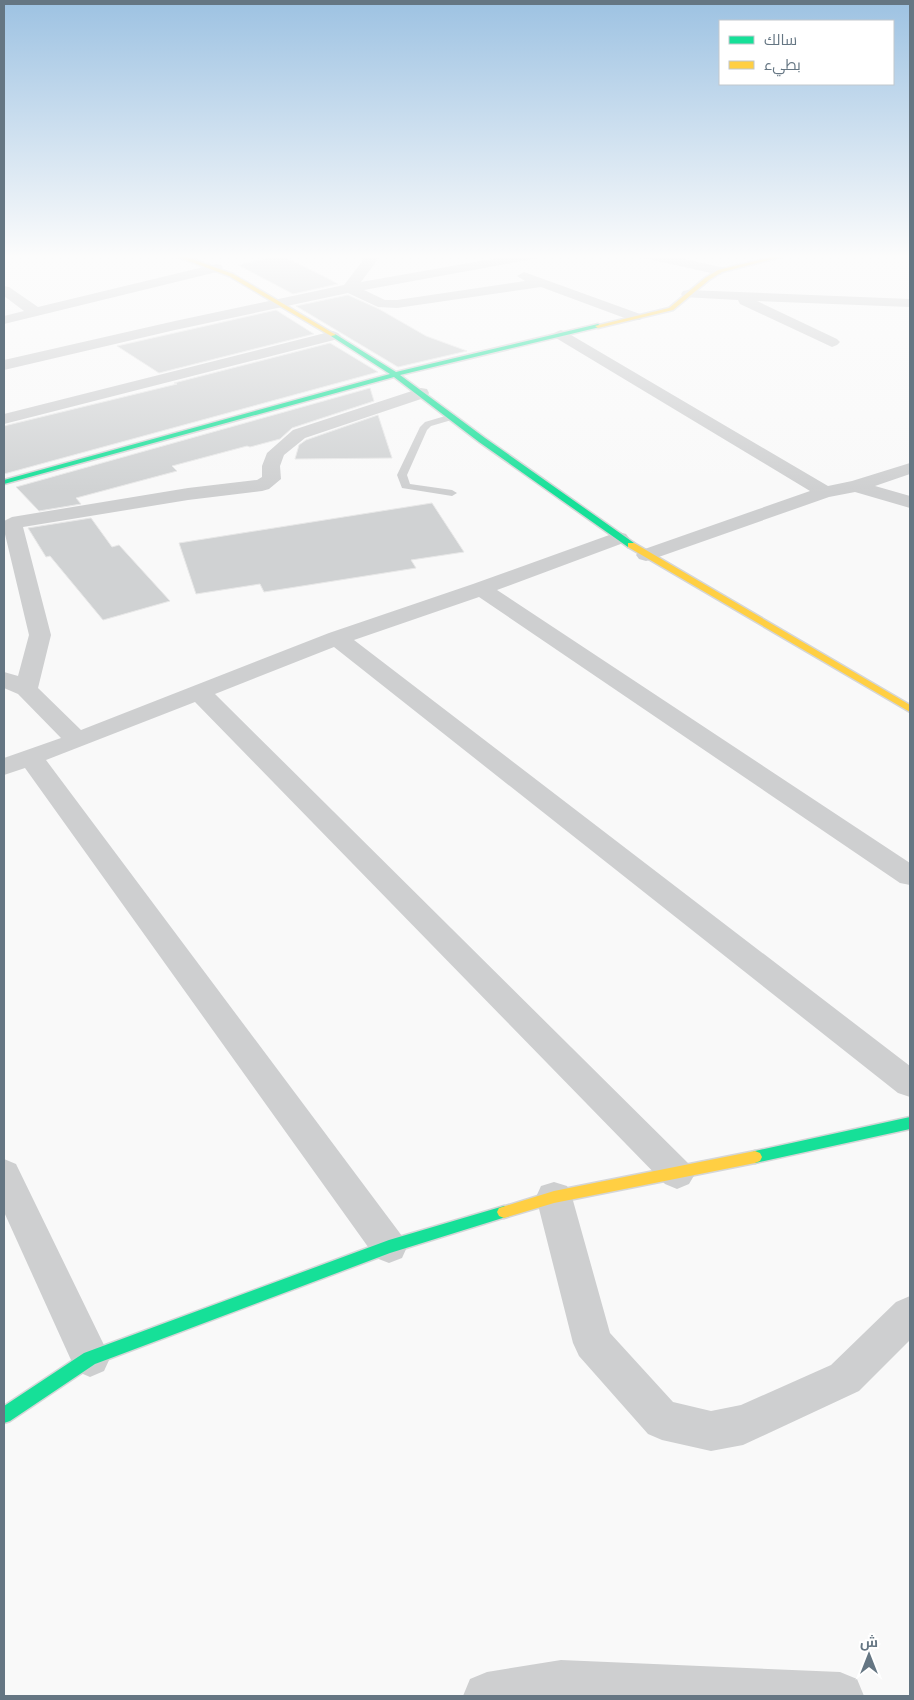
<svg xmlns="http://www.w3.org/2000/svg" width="914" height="1700" font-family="Figtree,Cairo,sans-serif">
<rect width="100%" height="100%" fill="#f9f9f9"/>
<path fill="#d0d2d3" stroke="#e8e8e8" d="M 281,255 L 327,278 L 338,284 L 293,294 L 238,265 Z
M 348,295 L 379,309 L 426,336 L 467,351 L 398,367 L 296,306 Z
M 276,310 L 314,334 L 159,373 L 117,346 Z
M 330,343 L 378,372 L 4,474 L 4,426 L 177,384 L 174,383 Z
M 370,388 L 374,401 L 292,428 L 280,439 L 250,447 L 247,446 L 172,466 L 177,471 L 76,498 L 81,504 L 39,511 L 16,487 Z
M 378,415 L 392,458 L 295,459 L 299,445 L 306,440 Z
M 432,503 L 464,552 L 411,560 L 416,568 L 264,592 L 260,584 L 196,594 L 179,543 Z
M 91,518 L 112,547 L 119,545 L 170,601 L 103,620 L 50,556 L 46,557 L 28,528 Z"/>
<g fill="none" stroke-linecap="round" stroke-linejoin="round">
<defs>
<path id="fast" d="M 598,324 L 601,326 L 600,327 L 400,375 L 485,438 L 634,543 L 634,547 L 628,547 L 479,442 L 394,377 L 4,484 L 4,480 L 390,374 L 331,336 L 331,334 L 335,334 L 396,372 Z
M 910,1117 L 910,1129 L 755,1163 L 750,1161 L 748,1157 L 750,1153 L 755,1151 Z
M 504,1206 L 509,1208 L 511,1212 L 509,1216 L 390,1253 L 95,1364 L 10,1421 L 4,1423 L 4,1406 L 84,1353 L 389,1240 Z"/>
<path id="slow" d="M 173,255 L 181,255 L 233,274 L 336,335 L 331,336 L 229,276 Z
M 779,255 L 789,255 L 722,272 L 709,280 L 673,310 L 598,328 L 595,326 L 669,308 L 705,278 L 718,270 Z
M 628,543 L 634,543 L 910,705 L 910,712 L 628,547 Z
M 755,1151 L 760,1153 L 762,1157 L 760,1161 L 755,1163 L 554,1203 L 504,1218 L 499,1216 L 497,1212 L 499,1208 L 554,1191 Z"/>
</defs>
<use href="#fast" stroke="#d5d6d7" stroke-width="3"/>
<use href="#slow" stroke="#d5d6d7" stroke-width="3"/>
<path fill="#cecfd0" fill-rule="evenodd" d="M 452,414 L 455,415 L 455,419 L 431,426 L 427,430 L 407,475 L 410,484 L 452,490 L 457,493 L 452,496 L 402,488 L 397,475 L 420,427 L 425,422 Z"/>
<path fill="#cecfd0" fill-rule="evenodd" d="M 367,255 L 381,255 L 361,282 L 514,255 L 540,255 L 538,258 L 364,290 L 385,300 L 397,300 L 525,281 L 517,276 L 524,272 L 640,314 L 642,317 L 640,320 L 630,320 L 541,287 L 397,308 L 378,307 L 348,293 L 175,330 L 4,370 L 4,360 L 175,321 L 344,285 Z
M 642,255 L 667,255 L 725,268 L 727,271 L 720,275 L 644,258 Z
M 216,264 L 221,265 L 223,268 L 221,271 L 4,324 L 4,316 L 24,311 L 4,296 L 4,286 L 9,287 L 38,307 Z
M 688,290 L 910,299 L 910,307 L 757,301 L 837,339 L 840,342 L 837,345 L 832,347 L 740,304 L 738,300 L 683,297 L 681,294 L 683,291 Z
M 561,330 L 566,332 L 828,486 L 852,481 L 910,463 L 910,474 L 875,486 L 910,496 L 910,508 L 855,492 L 829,497 L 653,559 L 646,561 L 639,559 L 636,555 L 639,551 L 810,491 L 556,338 L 553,335 L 556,332 Z
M 333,331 L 338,333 L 341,336 L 338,339 L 4,424 L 4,414 Z
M 421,388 L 427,389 L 429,393 L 427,397 L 305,438 L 284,455 L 280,466 L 281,479 L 269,489 L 262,491 L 188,500 L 23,527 L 51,635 L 38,688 L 81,730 L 329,633 L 473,584 L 612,534 L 619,532 L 626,534 L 629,538 L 626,542 L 497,590 L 910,863 L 910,885 L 900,883 L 479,597 L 354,640 L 910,1066 L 910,1097 L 898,1093 L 334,647 L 215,694 L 689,1164 L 695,1174 L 689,1184 L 677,1189 L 665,1184 L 195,702 L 46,760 L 402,1236 L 407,1247 L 402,1258 L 389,1263 L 376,1258 L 25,768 L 4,775 L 4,758 L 61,738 L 18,694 L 4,688 L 4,672 L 18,676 L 29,635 L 4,530 L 4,521 L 12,517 L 188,488 L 257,480 L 262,477 L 262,466 L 267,453 L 293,430 Z
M 4,1159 L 16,1164 L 104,1345 L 110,1358 L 104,1371 L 90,1377 L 76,1371 L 4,1212 Z
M 554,1182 L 567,1186 L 572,1197 L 610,1333 L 673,1402 L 711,1411 L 741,1405 L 831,1365 L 896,1302 L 910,1296 L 910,1340 L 859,1391 L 743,1445 L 711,1451 L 662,1440 L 648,1434 L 579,1356 L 573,1343 L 536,1197 L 541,1186 Z
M 561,1660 L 840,1672 L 857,1679 L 864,1696 L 463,1696 L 470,1679 L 487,1672 Z"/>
<use href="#fast" fill="#16e098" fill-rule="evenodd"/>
<use href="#slow" fill="#ffcf43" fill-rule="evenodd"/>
</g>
<linearGradient id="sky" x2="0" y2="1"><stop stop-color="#9dc2e2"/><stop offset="0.52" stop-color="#fcfcfc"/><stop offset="1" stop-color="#fcfcfc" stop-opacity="0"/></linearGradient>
<rect width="914" height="493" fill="url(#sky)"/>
<rect width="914" height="1700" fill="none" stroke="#657683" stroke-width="10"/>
<rect x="719" y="20" width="175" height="65" fill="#ffffff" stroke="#c1c8cd"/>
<rect x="729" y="36" width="25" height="8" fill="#16e098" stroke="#c1c8cd"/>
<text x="764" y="45" font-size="15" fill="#657683">سالك</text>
<rect x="729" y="61" width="25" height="8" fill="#ffcf43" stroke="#c1c8cd"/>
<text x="764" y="70" font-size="15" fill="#657683">بطيء</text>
<g transform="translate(869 1655)" stroke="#ffffff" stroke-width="4" paint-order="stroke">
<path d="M0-4L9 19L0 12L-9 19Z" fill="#657683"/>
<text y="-8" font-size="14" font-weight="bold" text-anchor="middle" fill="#657683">ش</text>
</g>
</svg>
